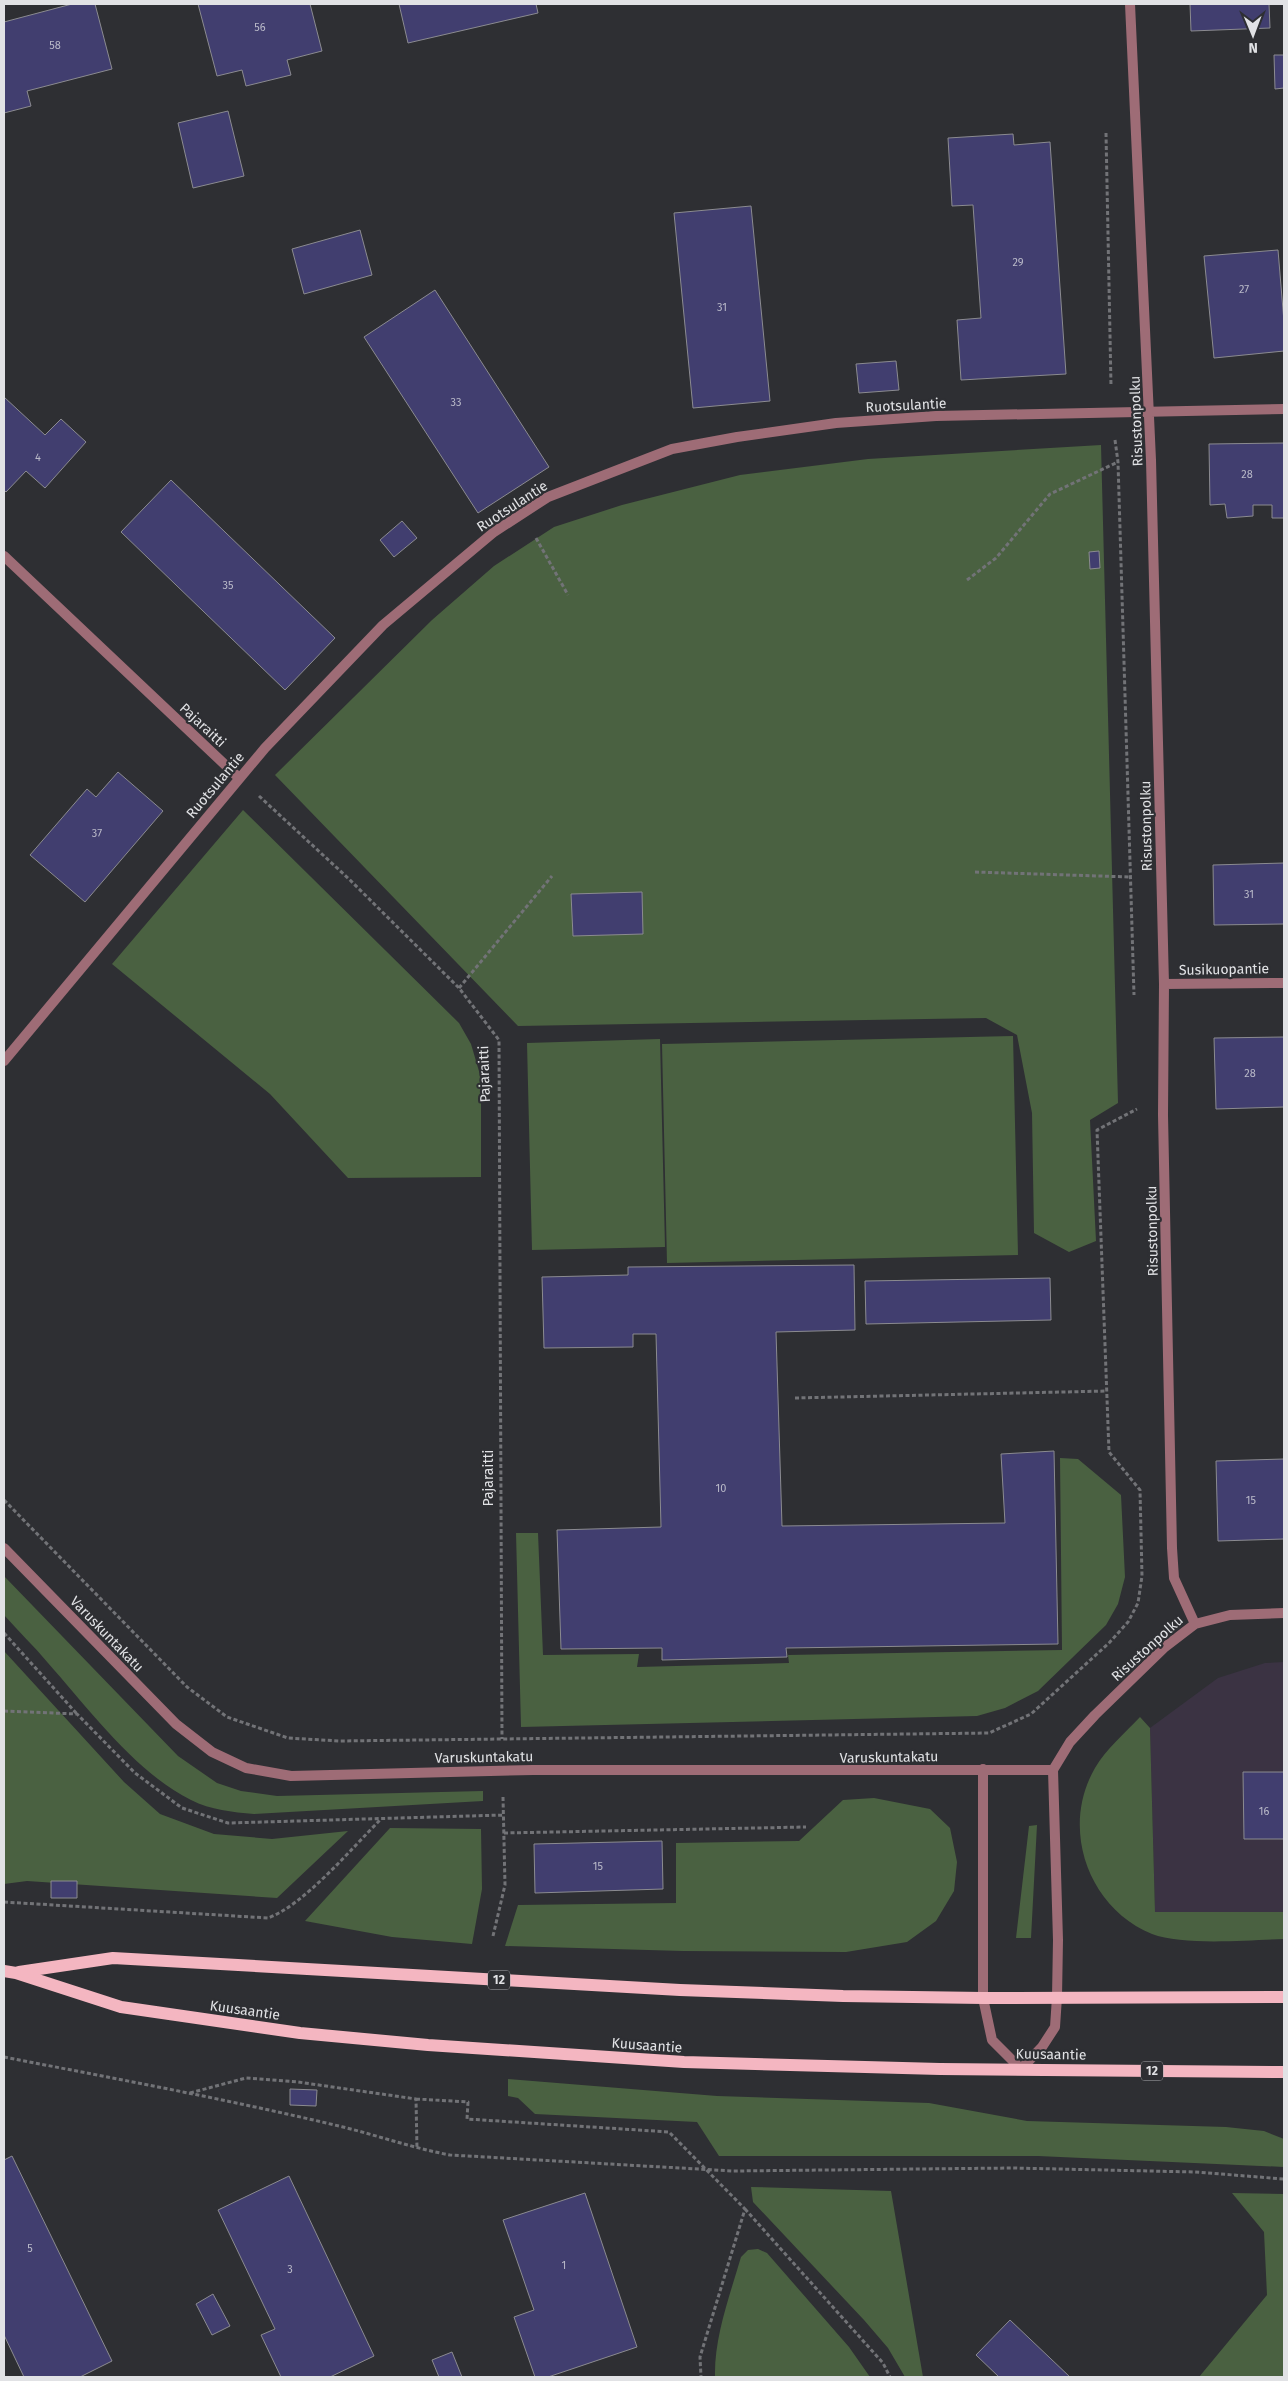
<svg xmlns="http://www.w3.org/2000/svg" width="1288" height="2381" font-family="'Fira Sans',sans-serif">
<rect width="100%" height="100%" fill="#2e2f33"/>
<path fill="#3b3343" d="M 1284,1662 L 1284,1912 L 1155,1912 L 1150,1728 L 1218,1678 L 1265,1663 Z"/>
<path fill="#4a6141" d="M 1101,445 L 1118,1103 L 1090,1120 L 1096,1241 L 1069,1252 L 1034,1233 L 1032,1113 L 1017,1035 L 986,1018 L 518,1026 L 275,775 L 432,620 L 494,566 L 554,527 L 622,505 L 740,475 L 868,459 Z
M 243,810 L 459,1023 L 471,1044 L 481,1078 L 481,1177 L 348,1178 L 270,1094 L 112,964 Z
M 1013,1036 L 1018,1255 L 667,1263 L 662,1044 Z
M 660,1039 L 665,1247 L 532,1250 L 527,1043 Z
M 1060,1458 L 1078,1459 L 1121,1495 L 1125,1577 L 1118,1604 L 1106,1625 L 1038,1691 L 1005,1708 L 977,1716 L 521,1727 L 516,1533 L 538,1533 L 543,1655 L 639,1654 L 637,1667 L 789,1663 L 788,1655 L 1062,1650 Z
M 4,1576 L 178,1756 L 217,1783 L 241,1791 L 277,1796 L 483,1791 L 483,1801 L 254,1814 C 232,1812 211,1810 191,1800 C 136,1773 88,1708 48,1663 C 34,1646 18,1631 4,1615 Z
M 4,1651 L 124,1782 L 160,1814 L 214,1834 L 272,1839 L 348,1831 L 277,1898 L 27,1881 L 4,1884 Z
M 1140,1717 L 1150,1728 L 1155,1912 L 1284,1912 L 1284,1939 C 1249,1940 1183,1946 1152,1934 C 1088,1908 1060,1828 1095,1768 C 1106,1749 1125,1733 1140,1717 Z
M 874,1798 L 930,1809 L 950,1828 L 957,1862 L 954,1891 L 936,1921 L 907,1942 L 846,1952 L 683,1951 L 505,1946 L 518,1905 L 676,1903 L 676,1843 L 799,1841 L 843,1800 Z
M 1037,1825 L 1031,1938 L 1016,1938 L 1029,1826 Z
M 390,1828 L 481,1829 L 482,1889 L 472,1944 L 392,1937 L 305,1921 Z
M 508,2079 L 717,2096 L 929,2103 L 1027,2121 L 1226,2127 L 1264,2131 L 1284,2139 L 1284,2167 L 1038,2156 L 719,2156 L 697,2122 L 535,2114 L 518,2098 L 508,2096 Z
M 751,2187 L 891,2191 L 923,2377 L 905,2377 L 888,2348 L 864,2320 L 753,2202 Z
M 1232,2193 L 1284,2194 L 1284,2377 L 1199,2377 L 1267,2295 L 1264,2232 Z
M 758,2249 L 767,2253 L 849,2347 L 870,2377 L 715,2377 C 714,2337 730,2295 741,2257 L 748,2250 Z"/>
<path fill="#413e6f" stroke="#8b8b90" d="M 72,4 L 95,4 L 112,69 L 27,91 L 31,106 L 4,113 L 4,22 Z
M 198,4 L 310,4 L 322,51 L 287,60 L 291,75 L 246,86 L 242,70 L 217,76 Z
M 399,4 L 536,4 L 538,13 L 408,43 Z
M 1190,4 L 1269,4 L 1270,28 L 1191,31 Z
M 1274,55 L 1284,55 L 1284,88 L 1275,89 Z
M 228,111 L 244,176 L 193,188 L 178,123 Z
M 1013,134 L 1014,145 L 1050,142 L 1066,374 L 961,380 L 957,320 L 981,318 L 973,205 L 952,206 L 948,138 Z
M 751,206 L 770,401 L 693,408 L 674,213 Z
M 360,230 L 372,275 L 304,294 L 292,249 Z
M 1278,250 L 1284,322 L 1284,351 L 1214,358 L 1204,256 Z
M 435,290 L 549,467 L 478,513 L 364,337 Z
M 896,361 L 899,390 L 859,393 L 856,364 Z
M 4,397 L 45,435 L 61,419 L 86,442 L 45,488 L 26,471 L 6,492 L 4,490 Z
M 1284,443 L 1284,518 L 1272,518 L 1272,505 L 1253,505 L 1253,516 L 1227,518 L 1225,504 L 1210,505 L 1209,444 Z
M 171,480 L 335,638 L 285,690 L 121,532 Z
M 402,521 L 417,538 L 394,557 L 380,540 Z
M 1099,551 L 1100,568 L 1090,569 L 1089,552 Z
M 118,772 L 163,811 L 85,902 L 30,855 L 87,789 L 96,797 Z
M 1284,863 L 1284,924 L 1214,925 L 1213,865 Z
M 642,892 L 643,934 L 573,936 L 571,894 Z
M 1284,1037 L 1284,1107 L 1216,1109 L 1214,1038 Z
M 854,1265 L 855,1330 L 776,1332 L 782,1526 L 1005,1523 L 1001,1454 L 1054,1451 L 1058,1644 L 786,1648 L 787,1657 L 662,1660 L 662,1648 L 561,1649 L 557,1530 L 661,1527 L 656,1334 L 633,1334 L 633,1347 L 544,1348 L 542,1277 L 628,1275 L 628,1267 Z
M 1050,1278 L 1051,1320 L 866,1324 L 865,1281 Z
M 1284,1459 L 1284,1539 L 1218,1541 L 1216,1461 Z
M 1243,1772 L 1284,1772 L 1284,1839 L 1244,1839 Z
M 662,1841 L 663,1889 L 535,1893 L 534,1844 Z
M 51,1881 L 77,1881 L 77,1898 L 51,1898 Z
M 290,2089 L 317,2090 L 316,2106 L 290,2105 Z
M 12,2156 L 112,2361 L 80,2377 L 24,2377 L 4,2335 L 4,2160 Z
M 289,2176 L 374,2356 L 330,2377 L 281,2377 L 261,2335 L 275,2329 L 218,2210 Z
M 585,2193 L 637,2347 L 548,2377 L 535,2377 L 514,2317 L 534,2310 L 503,2220 Z
M 213,2294 L 230,2326 L 212,2335 L 196,2304 Z
M 1010,2320 L 1070,2377 L 999,2377 L 976,2355 Z
M 452,2352 L 462,2377 L 439,2377 L 432,2360 Z"/>
<g fill="none" stroke-linecap="round" stroke-linejoin="round">
<path stroke="#727377" stroke-width="3" stroke-dasharray="4 2.5" stroke-linecap="butt" d="M 1106,133 L 1111,386
M 1115,440 L 1118,462 L 1134,995
M 536,538 L 568,595
M 967,580 L 996,558 L 1050,494 L 1118,462
M 259,796 L 349,879 L 459,988 L 499,1040 L 502,1739
M 975,872 L 1130,877
M 459,988 L 552,876
M 795,1398 L 1107,1391
M 4,1500 L 187,1687 L 227,1717 L 288,1738 L 339,1741 L 989,1733 L 1031,1714 L 1109,1643 L 1128,1622 L 1138,1603 L 1142,1576 L 1140,1490 L 1109,1452 L 1097,1130 L 1137,1109
M 4,1633 L 77,1714
M 4,1711 L 77,1714 L 135,1773 L 182,1808 L 228,1823 L 503,1815
M 504,1833 L 806,1827
M 4,1902 L 268,1918 C 304,1905 352,1848 380,1820
M 493,1936 L 505,1885 L 503,1797
M 4,2057 C 117,2079 231,2100 343,2127 C 379,2136 413,2148 450,2155 L 733,2171 L 1013,2168 L 1195,2172 L 1284,2179
M 190,2093 L 246,2078 L 298,2082 L 416,2099 L 417,2149
M 416,2099 L 468,2102 L 467,2119 L 669,2132 L 745,2209 L 700,2357 L 701,2377
M 745,2209 L 883,2363 L 890,2377"/>
<path stroke="#9e6c76" stroke-width="10" d="M 1130,4 L 1151,460 L 1164,984 L 1163,1115 L 1172,1548 L 1174,1578 L 1195,1624
M 4,556 L 238,777
M 1164,984 L 1284,983
M 4,1061 L 265,748 L 383,625 L 494,532 L 548,497 L 672,449 L 737,437 L 836,423 L 936,416 L 1284,409
M 4,1548 L 176,1724 L 212,1752 L 246,1768 L 291,1776 L 533,1770 L 1053,1770
M 983,1769 L 983,1998 L 992,2040 L 1021,2069 L 1042,2047 L 1055,2027 L 1057,1997 L 1058,1940 L 1053,1770 L 1070,1742 L 1095,1715 L 1165,1647 L 1195,1624 L 1230,1615 L 1284,1613"/>
<path stroke="#f4b6c1" stroke-width="12" d="M 4,1971 L 16,1973 L 121,2007 L 300,2033 L 428,2045 L 684,2062 L 940,2069 L 1284,2072
M 19,1972 L 113,1958 L 680,1990 L 843,1996 L 983,1998 L 1284,1997"/>
</g>
<g text-anchor="middle" stroke-width="4.5" stroke-linejoin="round" paint-order="stroke">
<g font-size="11" fill="#b9b9c8">
<text x="260" y="31">56</text>
<text x="55" y="49">58</text>
<text x="1018" y="266">29</text>
<text x="1244" y="293">27</text>
<text x="722" y="311">31</text>
<text x="456" y="406">33</text>
<text x="38" y="461">4</text>
<text x="1247" y="478">28</text>
<text x="228" y="589">35</text>
<text x="97" y="837">37</text>
<text x="1249" y="898">31</text>
<text x="1250" y="1077">28</text>
<text x="721" y="1492">10</text>
<text x="1251" y="1504">15</text>
<text x="1264" y="1815">16</text>
<text x="598" y="1870">15</text>
<text x="30" y="2252">5</text>
<text x="564" y="2269">1</text>
<text x="290" y="2273">3</text>
</g>
<g fill="#2e2f33" stroke="#abacb0" stroke-width="1">
<rect x="488" y="1970.5" width="22" height="19" rx="4"/>
<rect x="1141" y="2061.5" width="22" height="19" rx="4"/>
</g>
<g font-size="12" font-weight="bold" fill="#e1e2e5">
<text x="499" y="1984">12</text>
<text x="1152" y="2075">12</text>
</g>
<g font-size="14" fill="#e1e2e5" stroke="#2e2f33">
<text transform="translate(906 405) rotate(-3)" y="5">Ruotsulantie</text>
<text transform="translate(1136 421) rotate(-92)" y="5">Risustonpolku</text>
<text transform="translate(512 506) rotate(-33)" y="5">Ruotsulantie</text>
<text transform="translate(203 725) rotate(43)" y="5">Pajaraitti</text>
<text transform="translate(215 785) rotate(-50)" y="5">Ruotsulantie</text>
<text transform="translate(1146 826) rotate(-91)" y="5">Risustonpolku</text>
<text transform="translate(1224 969) rotate(-1)" y="5">Susikuopantie</text>
<text transform="translate(484 1074) rotate(-92)" y="5">Pajaraitti</text>
<text transform="translate(1152 1231) rotate(-91)" y="5">Risustonpolku</text>
<text transform="translate(488 1478) rotate(-90)" y="5">Pajaraitti</text>
<text transform="translate(107 1634) rotate(46)" y="5">Varuskuntakatu</text>
<text transform="translate(1147 1648) rotate(-42)" y="5">Risustonpolku</text>
<text transform="translate(484 1757) rotate(-1)" y="5">Varuskuntakatu</text>
<text transform="translate(889 1757) rotate(-1)" y="5">Varuskuntakatu</text>
<text transform="translate(245 2010) rotate(8)" y="5">Kuusaantie</text>
<text transform="translate(647 2045) rotate(4)" y="5">Kuusaantie</text>
<text transform="translate(1051 2054) rotate(1)" y="5">Kuusaantie</text>
</g>
</g>
<rect width="1288" height="2381" fill="none" stroke="#e1e2e5" stroke-width="10"/>
<g transform="translate(1253 35) rotate(179)" stroke="#2e2f33" stroke-width="4" paint-order="stroke">
<path d="M0-4L9 19L0 12L-9 19Z" fill="#e1e2e5"/>
<text y="-8" font-size="14" font-weight="bold" text-anchor="middle" fill="#e1e2e5">N</text>
</g>
</svg>
